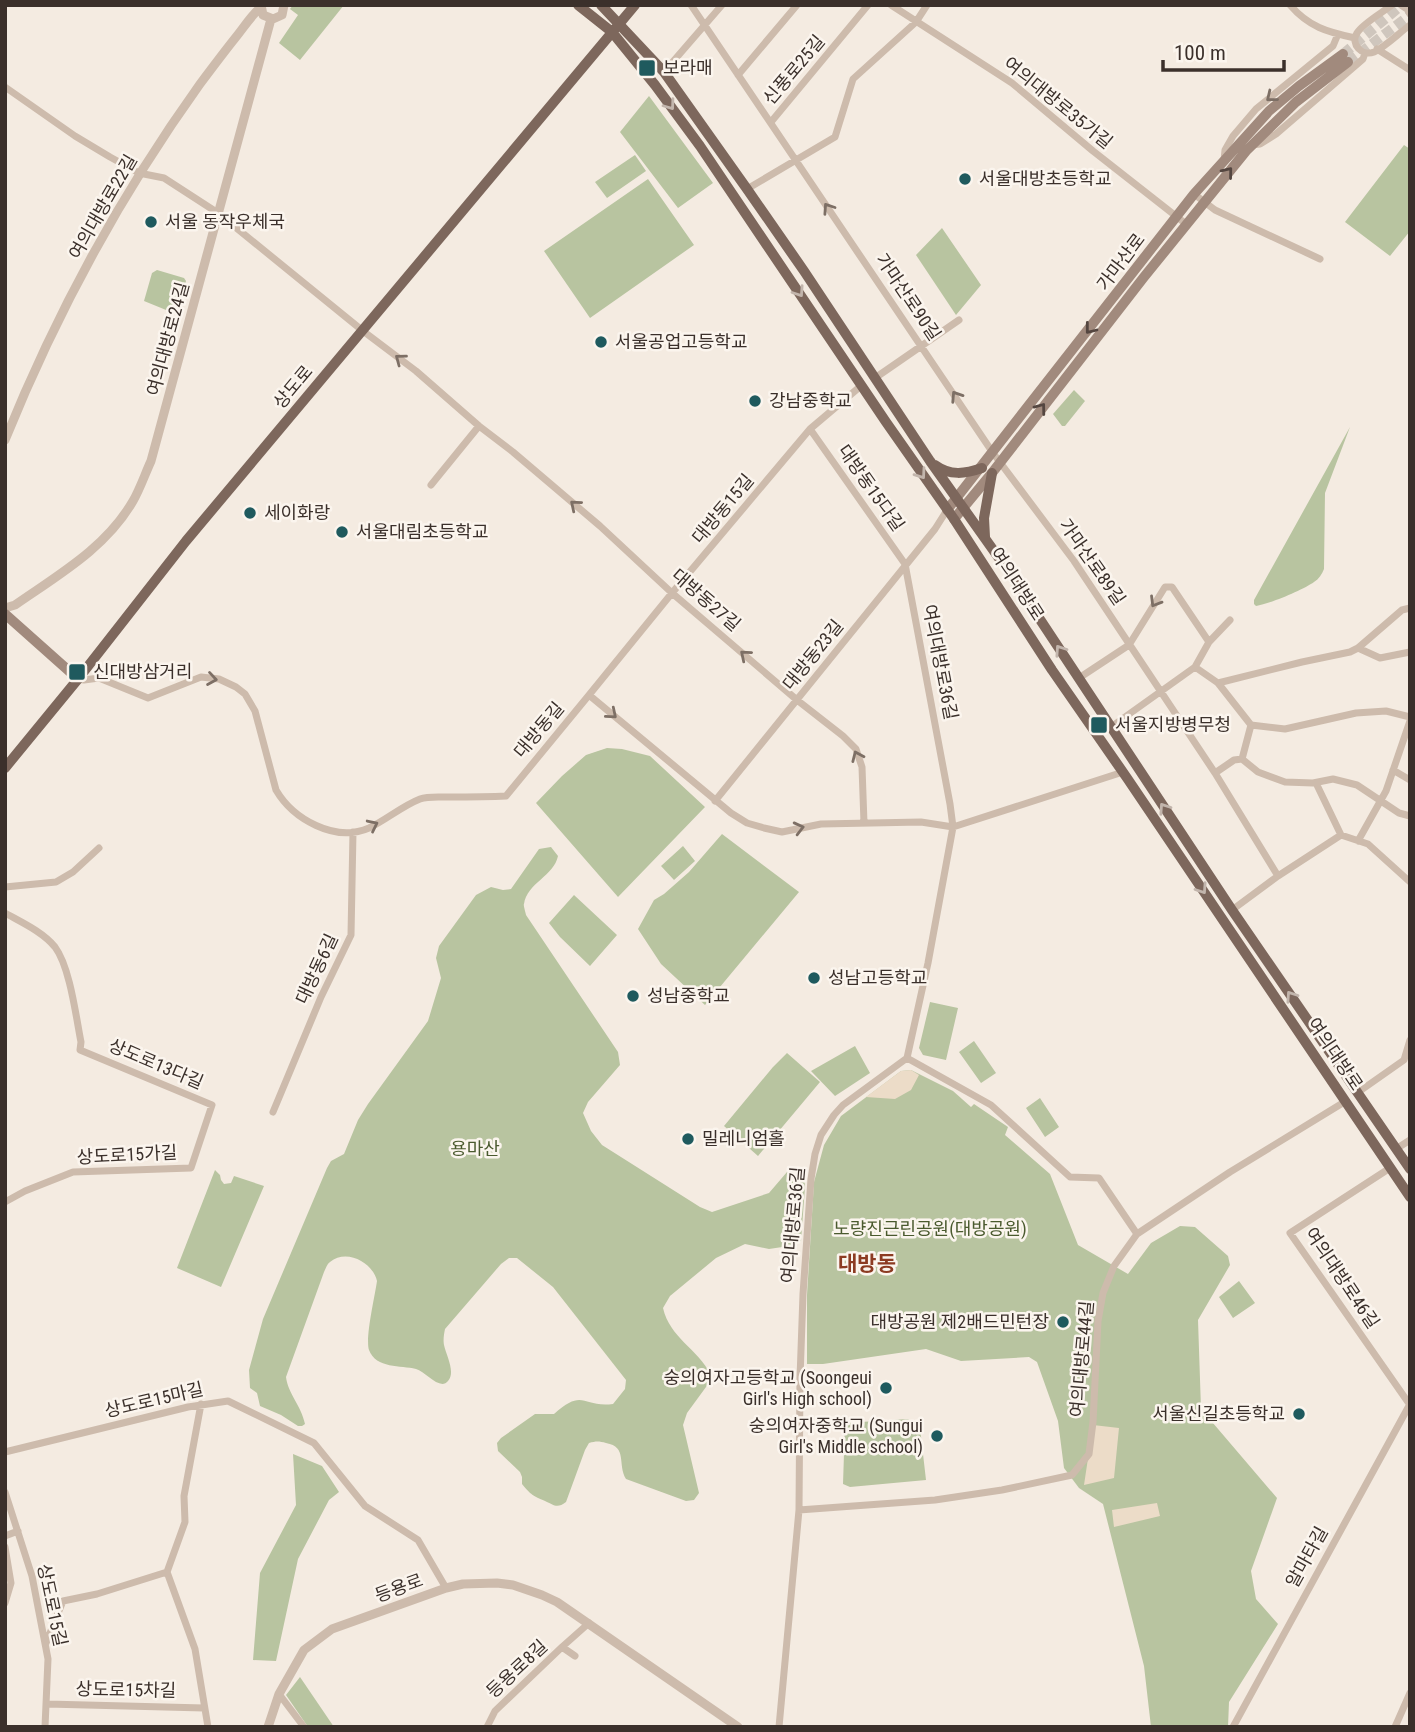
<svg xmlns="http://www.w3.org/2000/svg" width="1415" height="1732" font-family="'Roboto Condensed','Noto Sans KR',sans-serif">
<rect width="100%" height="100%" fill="#f4ebe1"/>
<path fill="#b8c4a0" d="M 293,5 L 344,5 L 300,60 L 279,43 L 298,15 L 290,9 Z
M 649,96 L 713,183 L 678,208 L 620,132 Z
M 1404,145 L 1410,149 L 1410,231 L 1390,256 L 1345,222 Z
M 635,155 L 646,171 L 607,198 L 595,182 Z
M 648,179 L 694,245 L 590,318 L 544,251 Z
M 942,228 L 981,285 L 956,315 L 916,255 Z
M 157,270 L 184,278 L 186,281 L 177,309 L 171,312 L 144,301 L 152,273 Z
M 1074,390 L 1085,401 L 1065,426 L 1062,426 L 1053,414 Z
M 1350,427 L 1325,493 L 1324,569 C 1322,574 1319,579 1314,582 C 1303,590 1269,604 1256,606 L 1254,604 L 1254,600 Z
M 607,748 L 622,749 L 650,756 L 705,807 L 618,897 L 536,803 L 562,776 L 586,755 Z
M 722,834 L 799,892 L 705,1005 L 661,964 L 638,929 L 654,900 L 664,894 L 689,872 Z
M 683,846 L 695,861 L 674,880 L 661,866 Z
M 551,847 L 558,856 C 554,876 527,883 524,904 C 523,905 526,914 526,915 L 618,1052 L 620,1065 L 588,1102 L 583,1113 L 591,1131 L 602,1145 L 700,1207 L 712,1212 L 769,1193 L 787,1172 L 797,1169 L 804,1175 L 805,1187 L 801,1241 L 789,1246 L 769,1249 L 745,1244 L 716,1258 L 670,1296 L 663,1308 C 670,1338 697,1348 711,1375 L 706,1387 L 687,1413 L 683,1425 L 699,1493 L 694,1500 L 686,1501 L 626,1479 C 617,1464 628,1447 606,1443 C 599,1441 596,1441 589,1443 L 585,1450 L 566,1502 C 557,1509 554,1505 545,1501 C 533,1496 531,1495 522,1484 L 522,1477 L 520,1472 L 498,1451 L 497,1443 L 501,1438 L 535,1414 L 554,1414 C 584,1387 582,1408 613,1404 L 625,1389 L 626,1380 L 553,1287 L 517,1258 L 509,1258 L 501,1264 L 445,1329 C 444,1334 443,1340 444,1345 C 446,1355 456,1372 448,1381 C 440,1391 426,1372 416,1369 C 401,1365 376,1369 369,1350 C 365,1338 375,1296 377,1281 C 373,1263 347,1248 330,1262 C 327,1264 326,1268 324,1272 L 286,1377 C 288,1394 301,1405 305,1424 L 302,1426 L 298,1426 L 281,1415 L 260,1406 L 257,1393 L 250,1388 L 249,1370 L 263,1319 L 327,1168 L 331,1161 L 344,1154 L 358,1120 L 368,1104 L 428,1021 L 441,978 L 436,958 L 439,946 L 476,895 L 491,887 L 503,890 L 511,889 L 539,849 Z
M 574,895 L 617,935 L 590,966 L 560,937 L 549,923 Z
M 930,1002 L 958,1008 L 946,1060 L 923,1055 L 919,1048 Z
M 974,1041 L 996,1073 L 981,1083 L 959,1052 Z
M 855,1046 L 870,1073 L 835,1096 L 811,1071 Z
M 787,1053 L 820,1082 L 758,1156 L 724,1126 L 773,1067 Z
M 911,1070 L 953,1091 L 971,1107 L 974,1104 L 1008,1127 L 1005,1135 L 1050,1174 L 1078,1245 L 1128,1274 L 1151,1243 L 1180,1226 L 1195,1227 L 1228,1256 L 1230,1265 L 1198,1320 L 1201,1409 L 1277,1498 L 1251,1571 L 1256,1599 L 1278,1624 L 1229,1702 L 1228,1727 L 1151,1727 L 1144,1666 L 1103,1504 L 1079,1488 L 1064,1468 L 1058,1421 L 1037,1362 L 1029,1357 L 961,1361 L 926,1349 L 823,1364 L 807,1364 L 807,1295 L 814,1182 L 824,1145 L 841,1116 L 901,1071 Z
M 1040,1098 L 1059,1127 L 1045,1137 L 1026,1108 Z
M 215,1170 L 220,1175 L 221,1180 L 224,1184 L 231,1183 L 234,1176 L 264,1186 L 221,1287 L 177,1268 Z
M 1239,1281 L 1255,1303 L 1233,1318 L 1219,1297 Z
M 908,1419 L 920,1428 L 926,1480 L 850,1487 L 843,1484 L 845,1423 Z
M 293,1454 L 322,1466 L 339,1492 L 329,1500 L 298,1559 L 276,1661 L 253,1660 L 260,1573 L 296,1505 Z
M 300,1677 L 334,1727 L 308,1727 L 286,1695 Z"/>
<path fill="#ecdcc8" d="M 911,1070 L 919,1075 L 911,1090 L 895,1099 L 866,1097 L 901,1071 Z
M 1093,1425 L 1119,1428 L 1114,1478 L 1084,1485 Z
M 1157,1503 L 1160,1516 L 1114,1527 L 1112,1510 Z"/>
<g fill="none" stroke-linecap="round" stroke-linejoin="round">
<path stroke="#cfc6bd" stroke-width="10" stroke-dasharray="10 5" stroke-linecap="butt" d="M 1343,54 L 1402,5
M 1348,62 L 1410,15"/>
<path stroke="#cdbbac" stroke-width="7" d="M 691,5 L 993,453 L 1074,561 L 1215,773 L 1278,876
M 891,5 L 1012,83 L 1093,151 L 1186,224
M 1290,5 C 1309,27 1327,32 1355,38
M 1392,5 C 1383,12 1362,24 1357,33 C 1350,44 1362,57 1374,52 C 1385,47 1399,33 1410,25
M 1401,5 L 1407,9 L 1410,14
M 1377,49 L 1410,70
M 664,72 L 722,5
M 738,75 L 797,5
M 5,87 L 75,136 L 110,157 L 139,173 L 164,178 L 218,213 L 363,331 L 416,371 L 479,426 L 513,452 L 600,526 L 672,593 L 797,700 L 843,736 L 856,749 L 862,767 L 864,823
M 771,122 L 868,5
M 1252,145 L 1260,144 L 1276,134 L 1363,59 L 1365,53
M 1224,160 L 1225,150 L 1233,136 L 1256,109 L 1333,46 L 1338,34
M 747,189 L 835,137 L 853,79 L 916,22 L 927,5
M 1194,194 L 1215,210 L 1320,259
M 875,378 L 959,320
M 431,485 L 479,426
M 1358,648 L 1380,658 L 1410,652
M 1195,667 L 1218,683 L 1302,662 L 1350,652 L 1358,648 L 1402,610 L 1410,608
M 1079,678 L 1129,645 L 1165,587 L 1172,587 L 1209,642
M 78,679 L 84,680 L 99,678 L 148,698 L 201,677 L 219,679 L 236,687 L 245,694 L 255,711 L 276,790 C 293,819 335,843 369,828 C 386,820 402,806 420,799 C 428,796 439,797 447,797 C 467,797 487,797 506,796 L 589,695 L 731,813 L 747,823 L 764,828 L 782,832 L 821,824 L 921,822 L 953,827 L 1123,772
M 1218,683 L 1251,725 L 1285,729 L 1356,713 L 1386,711 L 1410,717
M 589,695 L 672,593 L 810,429 L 862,385
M 1111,727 L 1195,667 L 1209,642 L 1230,620
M 1242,759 L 1251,725
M 1393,770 L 1410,780
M 1215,773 L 1234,760 L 1242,759 L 1258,772 L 1285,782 L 1313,783 L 1333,779 L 1357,785 L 1399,813 L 1410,816
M 1316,783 L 1341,835
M 715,801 L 935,529 L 947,510
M 1358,841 L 1386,791 L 1410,721
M 5,887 L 56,882 L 73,872 L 99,848
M 1232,910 L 1278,876 L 1341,835 L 1368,844 L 1410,882
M 5,913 C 21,922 43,932 55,947 C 70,967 76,1017 81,1042 L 80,1050 L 212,1105 L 191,1168 L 73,1172 L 25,1191 L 5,1202
M 907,1058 L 991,1105 L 1070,1177 L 1099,1178 L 1137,1234
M 1357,1093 L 1404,1060 L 1410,1040
M 273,1112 L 321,997 L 351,935 L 353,832
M 1396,1149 L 1410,1140
M 1390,1168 L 1290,1233 L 1410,1405
M 201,1404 L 184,1496 L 185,1522 L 167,1572 L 195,1649 L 208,1727
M 5,1452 L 188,1407 L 228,1401 L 314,1443 L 365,1506 L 418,1540 L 446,1588
M 5,1492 L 32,1576 L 48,1659 L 45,1727
M 799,1510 L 935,1500 L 1002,1490 L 1072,1475 L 1089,1454 L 1093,1422 L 1098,1321 L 1103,1293 L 1114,1266 L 1137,1234 L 1230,1172 L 1346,1101
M 5,1536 L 18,1531
M 5,1547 L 11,1583 L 5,1603
M 46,1643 L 63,1601 L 97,1594 L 167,1572
M 562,1647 L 589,1623
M 279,1694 L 304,1727
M 47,1704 L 204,1708
M 487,1727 L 495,1711 L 562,1647 L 575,1656
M 779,1727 L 799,1510 L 800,1378 L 803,1294 L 811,1179 L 815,1154 L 821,1135 L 834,1115 L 843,1105 L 907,1058 L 928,963 L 953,827 L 950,804 L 905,564 L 810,429
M 1233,1727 L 1410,1404
M 1395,1727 L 1410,1693"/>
<path stroke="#cdbbac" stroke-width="9" d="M 261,5 L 263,15 L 273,19 L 282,15 L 284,5
M 5,440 C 56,314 121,194 200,84 C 212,68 224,52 236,37 C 244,27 251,16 260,8
M 5,608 L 15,605 C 58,575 106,548 133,501 C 140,489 145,474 151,461 L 271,19
M 268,1727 L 279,1694 L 304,1650 L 332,1629 L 446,1588 L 463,1584 L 497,1583 L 513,1585 L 542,1595 L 557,1602 L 738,1727"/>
<path stroke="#a18a7d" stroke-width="10" d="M 947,510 L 1194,194 L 1269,111 L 1299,86 L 1343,54
M 954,519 L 992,473 L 1144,277 L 1246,151 L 1296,102 L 1348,62
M 5,614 L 78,679"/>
<path stroke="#7d675c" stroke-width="10" d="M 578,5 L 612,32 L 655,85 L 700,146 L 886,422 L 954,519 L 1052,670 L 1127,778 L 1410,1197
M 601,5 L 664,72 L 747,189 L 804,271 L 930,461 L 1006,568 L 1232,910 L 1410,1169
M 935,465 C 950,476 965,474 982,468
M 985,537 L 984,518 L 992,473
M 5,768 L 78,679 L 186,541 L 635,5"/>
</g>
<defs><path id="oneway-chevron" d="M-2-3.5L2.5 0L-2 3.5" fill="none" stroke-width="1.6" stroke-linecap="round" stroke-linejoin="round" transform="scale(1.75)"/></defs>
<g stroke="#7d6f65">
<use href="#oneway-chevron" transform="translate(1271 97) rotate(141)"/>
<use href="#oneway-chevron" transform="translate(828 208) rotate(-124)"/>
<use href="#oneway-chevron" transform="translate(400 359) rotate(-143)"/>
<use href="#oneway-chevron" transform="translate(956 396) rotate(-123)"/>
<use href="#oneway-chevron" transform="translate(575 505) rotate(-140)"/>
<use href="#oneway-chevron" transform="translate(1155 602) rotate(121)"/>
<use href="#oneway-chevron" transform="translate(745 655) rotate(-140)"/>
<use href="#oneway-chevron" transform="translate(212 679) rotate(9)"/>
<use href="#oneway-chevron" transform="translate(612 714) rotate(40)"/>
<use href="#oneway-chevron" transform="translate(857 756) rotate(-114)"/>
<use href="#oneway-chevron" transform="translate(373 825) rotate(-26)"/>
<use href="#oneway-chevron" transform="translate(799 828) rotate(-14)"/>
</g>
<g stroke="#c2b5ac">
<use href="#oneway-chevron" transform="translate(670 105) rotate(54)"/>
<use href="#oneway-chevron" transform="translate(799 292) rotate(56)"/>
<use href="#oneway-chevron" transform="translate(921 474) rotate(55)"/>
<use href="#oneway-chevron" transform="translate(1060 650) rotate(-124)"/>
<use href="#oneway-chevron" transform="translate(1164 808) rotate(-124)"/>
<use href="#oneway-chevron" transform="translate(1202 889) rotate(56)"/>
<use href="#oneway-chevron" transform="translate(1291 996) rotate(-124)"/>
</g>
<g stroke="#544640">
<use href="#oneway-chevron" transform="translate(1228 172) rotate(-51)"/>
<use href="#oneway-chevron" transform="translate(1090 329) rotate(128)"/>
<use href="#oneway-chevron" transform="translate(1041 408) rotate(-53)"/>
</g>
<g fill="#1f5a5e" stroke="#fbf5ee" stroke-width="2.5">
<rect x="638" y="59" width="18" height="18" rx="3.5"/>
<circle cx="965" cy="179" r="7"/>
<circle cx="151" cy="222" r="7"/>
<circle cx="601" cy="342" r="7"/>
<circle cx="755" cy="401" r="7"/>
<circle cx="250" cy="513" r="7"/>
<circle cx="342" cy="532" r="7"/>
<rect x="68" y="663" width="18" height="18" rx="3.5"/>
<rect x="1090" y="716" width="18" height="18" rx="3.5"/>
<circle cx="814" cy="978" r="7"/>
<circle cx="633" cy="996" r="7"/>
<circle cx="688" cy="1139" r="7"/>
<circle cx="1063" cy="1322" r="7"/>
<circle cx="886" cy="1388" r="7"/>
<circle cx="1299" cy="1414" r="7"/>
<circle cx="937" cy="1436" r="7"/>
</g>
<g text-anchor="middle" stroke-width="5" stroke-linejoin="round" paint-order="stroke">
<g font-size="18" fill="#3b302b" stroke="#fbf5ee" text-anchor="start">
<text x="663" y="74">보라매</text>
<text x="979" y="185">서울대방초등학교</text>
<text x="165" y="228">서울 동작우체국</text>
<text x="615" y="348">서울공업고등학교</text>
<text x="769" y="407">강남중학교</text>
<text x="264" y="519">세이화랑</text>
<text x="356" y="538">서울대림초등학교</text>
<text x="93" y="678">신대방삼거리</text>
<text x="1115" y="731">서울지방병무청</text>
<text x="828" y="984">성남고등학교</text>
<text x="647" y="1002">성남중학교</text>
<text x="702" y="1145">밀레니엄홀</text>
<text x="1049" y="1328" text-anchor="end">대방공원 제2배드민턴장</text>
<text x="872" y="1384" text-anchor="end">숭의여자고등학교 (Soongeui<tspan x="872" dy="21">Girl's High school)</tspan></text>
<text x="1285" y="1420" text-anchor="end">서울신길초등학교</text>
<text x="923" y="1432" text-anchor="end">숭의여자중학교 (Sungui<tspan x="923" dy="21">Girl's Middle school)</tspan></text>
</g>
<g font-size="18" fill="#3b302b" stroke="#fbf5ee">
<text transform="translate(794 70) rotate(-50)" y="6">신풍로25길</text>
<text transform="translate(1058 103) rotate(39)" y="6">여의대방로35가길</text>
<text transform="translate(103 207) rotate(-60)" y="6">여의대방로22길</text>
<text transform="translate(1121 262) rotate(-53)" y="6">가마산로</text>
<text transform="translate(908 297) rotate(56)" y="6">가마산로90길</text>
<text transform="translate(168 339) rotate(-75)" y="6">여의대방로24길</text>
<text transform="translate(293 387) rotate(-50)" y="6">상도로</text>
<text transform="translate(871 488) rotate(55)" y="6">대방동15다길</text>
<text transform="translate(723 509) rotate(-50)" y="6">대방동15길</text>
<text transform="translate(1092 562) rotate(55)" y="6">가마산로89길</text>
<text transform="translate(1017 584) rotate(57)" y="6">여의대방로</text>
<text transform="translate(706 600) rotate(41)" y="6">대방동27길</text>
<text transform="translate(813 655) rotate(-51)" y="6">대방동23길</text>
<text transform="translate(940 662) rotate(79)" y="6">여의대방로36길</text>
<text transform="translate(539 730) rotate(-50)" y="6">대방동길</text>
<text transform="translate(317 969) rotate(-65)" y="6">대방동6길</text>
<text transform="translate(1335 1054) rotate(56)" y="6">여의대방로</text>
<text transform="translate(156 1064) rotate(23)" y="6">상도로13다길</text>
<text transform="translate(127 1155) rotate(-3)" y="6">상도로15가길</text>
<text transform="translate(793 1225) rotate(-85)" y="6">여의대방로36길</text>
<text transform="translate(1342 1278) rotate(56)" y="6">여의대방로46길</text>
<text transform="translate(1082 1359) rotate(-85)" y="6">여의대방로44길</text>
<text transform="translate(154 1400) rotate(-13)" y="6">상도로15마길</text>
<text transform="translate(1307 1557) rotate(-61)" y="6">알마타길</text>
<text transform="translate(399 1588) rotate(-20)" y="6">등용로</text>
<text transform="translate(52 1605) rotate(78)" y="6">상도로15길</text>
<text transform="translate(517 1669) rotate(-43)" y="6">등용로8길</text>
<text transform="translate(126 1690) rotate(1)" y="6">상도로15차길</text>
</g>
<g font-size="18" fill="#4a5a2e" stroke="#fbf5ee">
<text x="475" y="1155">용마산</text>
<text x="930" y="1235">노량진근린공원(대방공원)</text>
</g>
<g font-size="21" font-weight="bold" fill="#8c3b22" stroke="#fbf5ee">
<text x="867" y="1271">대방동</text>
</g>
</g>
<rect width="1415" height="1732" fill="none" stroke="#3b302b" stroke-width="14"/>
<path d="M1163 60v10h121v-10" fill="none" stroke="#3b302b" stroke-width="3.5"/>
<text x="1174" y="60" font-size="21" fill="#3b302b" stroke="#fbf5ee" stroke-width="5" paint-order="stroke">100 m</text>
</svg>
